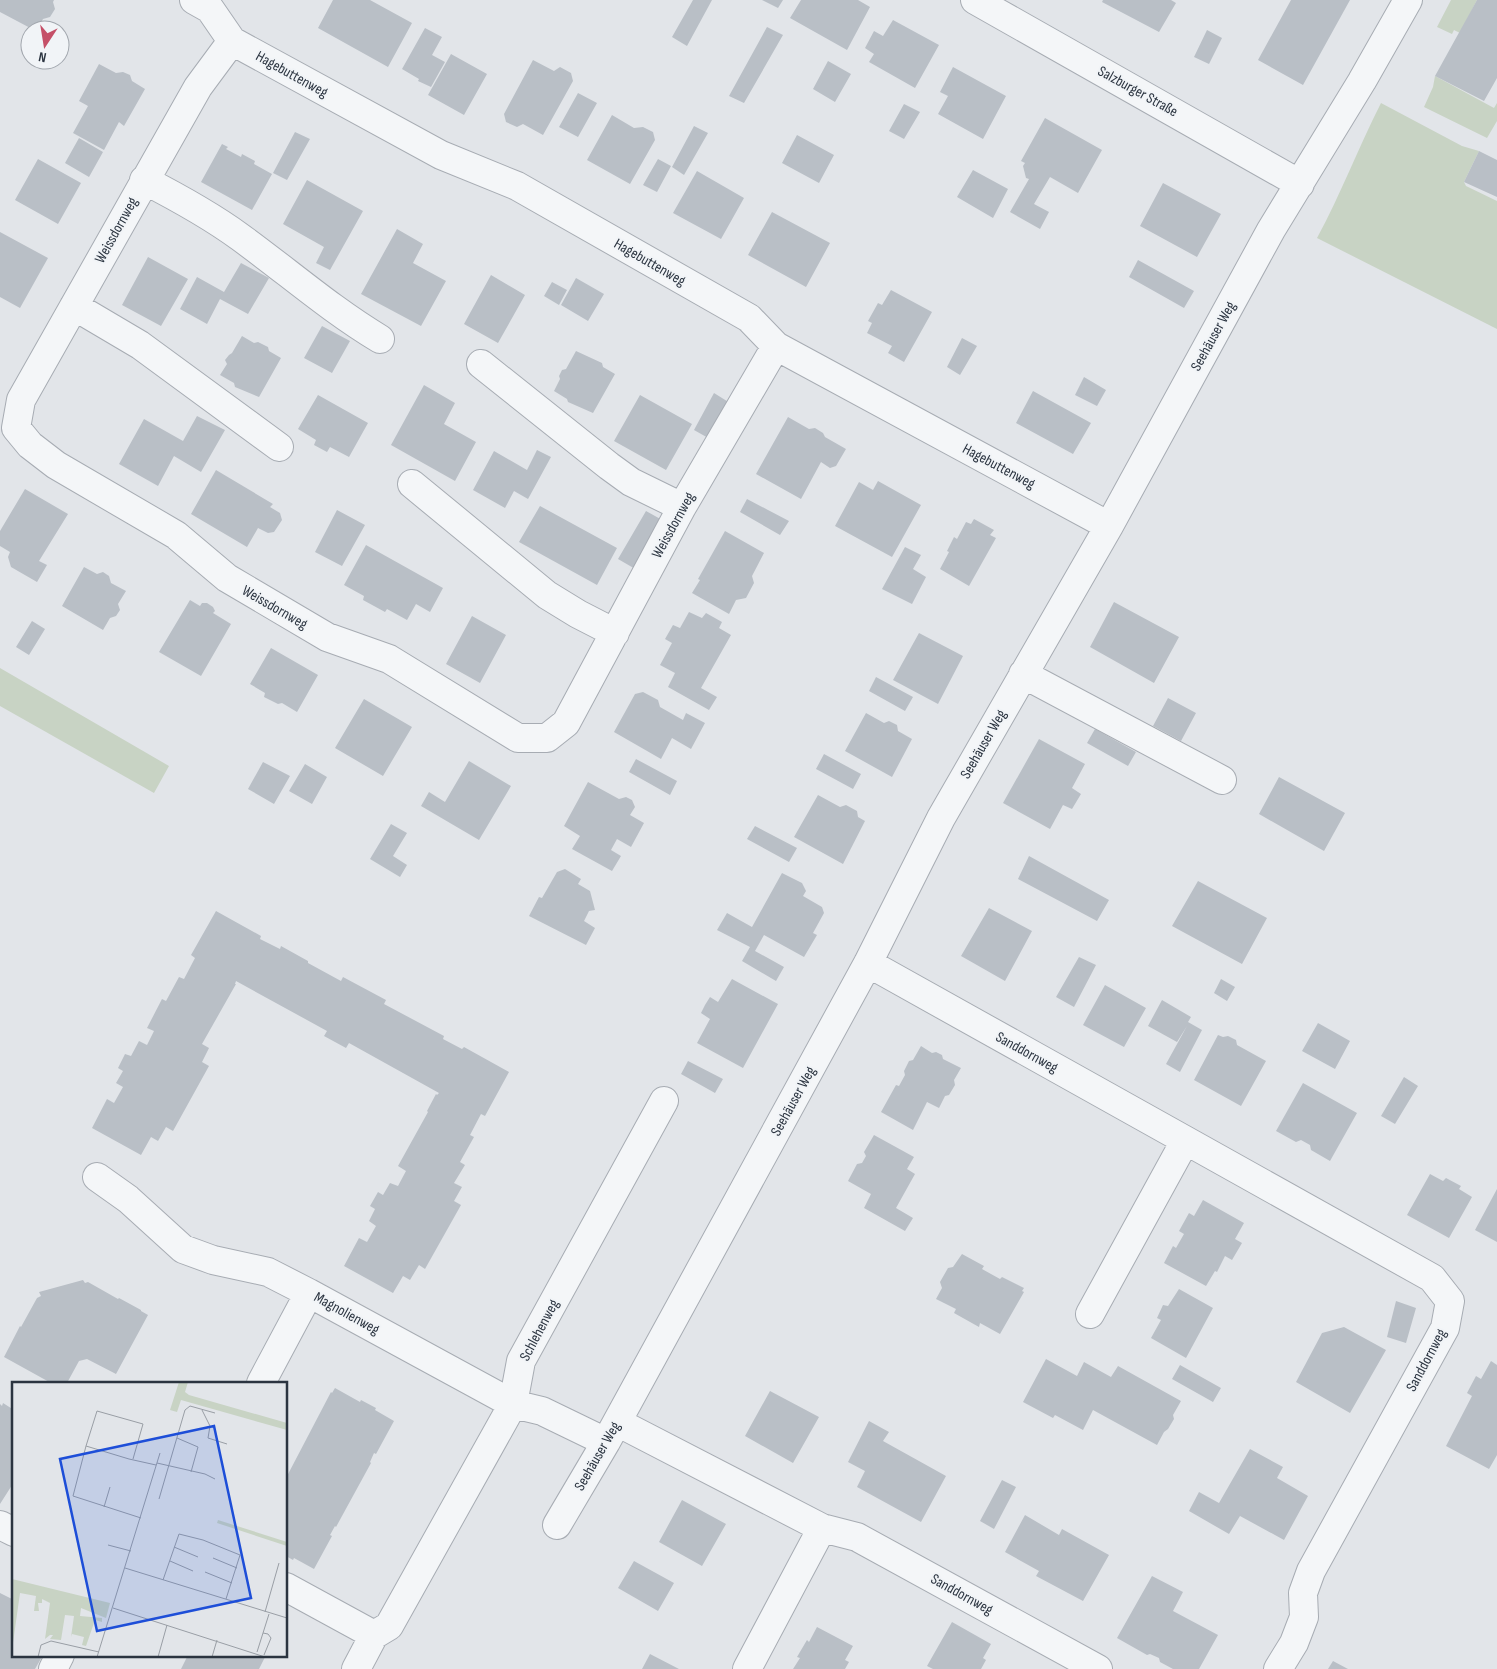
<svg xmlns="http://www.w3.org/2000/svg" width="1497" height="1669" font-family="'Sofia Sans Condensed',sans-serif">
<rect width="100%" height="100%" fill="#e2e5e9"/>
<path fill="#c8d3c4" d="M 1451,0 L 1477,0 L 1460,33 L 1454,30 L 1452,34 L 1437,27 Z
M 1435,76 L 1494,108 L 1497,103 L 1497,121 L 1487,138 L 1424,107 L 1433,87 Z
M 1381,103 L 1462,146 L 1479,151 L 1464,182 L 1466,186 L 1497,201 L 1497,329 L 1317,238 C 1341,194 1358,148 1381,103 Z
M 0,668 L 169,766 L 154,793 L 0,706 Z"/>
<path fill="#b9bfc6" d="M 0,0 L 54,0 L 53,2 L 55,9 L 50,17 L 43,19 L 37,30 L 34,30 L 0,12 Z
M 333,0 L 370,0 L 412,23 L 388,67 L 318,28 Z
M 693,0 L 712,0 L 687,46 L 672,37 Z
M 762,0 L 783,0 L 778,8 Z
M 801,0 L 858,0 L 870,7 L 847,50 L 790,18 Z
M 1103,0 L 1171,0 L 1176,3 L 1159,32 L 1102,2 Z
M 1291,0 L 1350,0 L 1303,85 L 1258,60 Z
M 1477,0 L 1497,0 L 1497,78 L 1484,101 L 1435,76 Z
M 893,20 L 939,45 L 915,88 L 869,62 L 874,54 L 865,48 L 874,31 L 883,36 Z
M 767,27 L 783,35 L 744,103 L 729,96 Z
M 425,28 L 442,37 L 432,55 L 445,62 L 431,87 L 418,81 L 419,79 L 402,69 Z
M 1207,30 L 1222,38 L 1209,64 L 1194,57 Z
M 451,54 L 487,74 L 464,115 L 428,95 Z
M 533,60 L 554,71 L 560,67 L 571,73 L 573,81 L 543,135 L 523,124 L 517,127 L 506,122 L 504,114 Z
M 828,61 L 851,74 L 835,102 L 813,89 Z
M 99,64 L 116,73 L 123,72 L 130,75 L 132,81 L 145,89 L 124,126 L 119,122 L 104,150 L 73,133 L 88,106 L 79,101 Z
M 953,67 L 1006,96 L 983,139 L 938,114 L 948,96 L 940,92 Z
M 578,93 L 597,103 L 578,137 L 559,127 Z
M 904,104 L 920,112 L 904,139 L 889,131 Z
M 612,115 L 634,128 L 643,127 L 653,132 L 655,140 L 630,184 L 587,160 Z
M 1045,118 L 1102,150 L 1078,193 L 1050,177 L 1034,204 L 1049,212 L 1040,229 L 1010,212 L 1029,179 L 1026,178 L 1023,166 L 1025,163 L 1021,161 Z
M 694,126 L 708,133 L 684,175 L 672,167 Z
M 295,132 L 310,139 L 287,180 L 273,173 Z
M 797,135 L 834,155 L 819,183 L 782,163 Z
M 79,138 L 103,152 L 89,177 L 65,163 Z
M 222,144 L 228,147 L 226,149 L 241,157 L 242,154 L 255,161 L 254,164 L 272,174 L 252,210 L 201,182 Z
M 1479,151 L 1497,160 L 1497,197 L 1464,182 Z
M 38,159 L 81,183 L 58,224 L 15,200 Z
M 658,159 L 671,166 L 657,192 L 643,185 Z
M 973,170 L 1008,189 L 993,218 L 957,197 Z
M 697,171 L 744,198 L 721,239 L 673,213 Z
M 307,180 L 363,211 L 330,270 L 316,263 L 324,247 L 283,224 Z
M 1163,183 L 1221,214 L 1197,257 L 1140,226 Z
M 772,212 L 830,243 L 806,287 L 748,255 Z
M 397,229 L 423,244 L 413,263 L 446,281 L 421,326 L 361,294 Z
M 0,232 L 48,258 L 20,308 L 0,297 Z
M 148,257 L 188,279 L 161,326 L 122,305 Z
M 1138,260 L 1194,291 L 1184,308 L 1129,277 Z
M 241,263 L 269,278 L 248,314 L 220,299 L 207,324 L 180,309 L 197,277 L 224,292 Z
M 491,275 L 525,295 L 498,343 L 464,324 Z
M 576,278 L 604,294 L 588,321 L 561,305 Z
M 552,282 L 567,290 L 559,305 L 544,296 Z
M 891,290 L 932,312 L 904,362 L 888,353 L 892,346 L 867,333 L 872,323 L 868,321 L 878,303 L 882,305 Z
M 322,326 L 350,341 L 332,373 L 304,358 Z
M 242,336 L 254,343 L 258,342 L 268,347 L 269,351 L 281,358 L 259,397 L 235,387 L 234,383 L 220,375 L 227,364 L 225,360 L 229,355 L 232,353 Z
M 962,338 L 977,346 L 960,375 L 947,367 Z
M 576,351 L 602,363 L 603,367 L 615,374 L 593,413 L 568,402 L 567,399 L 554,391 L 560,379 L 559,376 L 562,370 L 566,369 Z
M 1084,377 L 1106,390 L 1097,406 L 1075,395 Z
M 424,385 L 455,403 L 444,424 L 476,442 L 455,481 L 391,445 Z
M 1033,391 L 1091,423 L 1073,454 L 1016,423 Z
M 714,393 L 730,403 L 710,439 L 694,430 Z
M 318,395 L 368,423 L 349,457 L 330,447 L 327,452 L 314,445 L 316,440 L 298,429 Z
M 640,395 L 692,424 L 666,470 L 614,441 Z
M 197,416 L 225,430 L 201,472 L 174,456 L 158,486 L 119,464 L 144,419 L 183,441 Z
M 788,417 L 809,429 L 815,428 L 823,433 L 825,437 L 846,449 L 836,466 L 830,468 L 821,462 L 801,499 L 756,474 Z
M 537,450 L 551,457 L 528,499 L 514,491 L 505,508 L 473,490 L 494,451 L 527,470 Z
M 216,470 L 273,504 L 270,507 L 280,513 L 282,520 L 274,532 L 268,533 L 258,528 L 247,547 L 191,514 Z
M 878,481 L 921,505 L 892,557 L 835,526 L 859,482 L 873,490 Z
M 25,489 L 68,514 L 39,561 L 47,565 L 37,582 L 11,567 L 8,557 L 10,552 L 0,546 L 0,531 Z
M 747,499 L 789,521 L 780,535 L 740,512 Z
M 540,506 L 617,548 L 597,585 L 519,542 Z
M 337,510 L 365,525 L 342,566 L 315,552 Z
M 646,511 L 664,521 L 637,570 L 618,559 Z
M 974,519 L 994,530 L 990,535 L 996,538 L 969,586 L 940,569 L 949,552 L 947,551 L 954,537 L 957,539 L 966,522 L 971,524 Z
M 725,531 L 764,553 L 752,576 L 754,583 L 746,598 L 736,600 L 729,614 L 692,593 L 700,580 L 698,579 Z
M 366,545 L 443,588 L 430,612 L 416,604 L 407,620 L 387,609 L 385,612 L 363,600 L 364,596 L 344,585 Z
M 905,547 L 921,555 L 913,569 L 926,577 L 912,604 L 882,589 Z
M 84,567 L 97,574 L 103,572 L 109,576 L 111,583 L 126,591 L 118,604 L 120,610 L 116,616 L 110,618 L 103,630 L 62,606 Z
M 190,600 L 200,606 L 202,603 L 207,603 L 213,607 L 215,611 L 213,613 L 231,624 L 201,676 L 159,652 Z
M 1114,602 L 1179,637 L 1154,683 L 1090,647 Z
M 689,612 L 702,618 L 706,613 L 722,622 L 719,628 L 731,635 L 701,688 L 717,697 L 709,710 L 668,687 L 675,673 L 660,665 L 672,643 L 665,639 L 673,625 L 680,628 Z
M 472,616 L 506,635 L 480,683 L 446,664 Z
M 32,621 L 45,629 L 29,655 L 16,647 Z
M 919,633 L 963,656 L 938,704 L 893,680 Z
M 271,648 L 318,675 L 297,712 L 282,703 L 278,704 L 264,697 L 265,693 L 250,684 Z
M 876,677 L 913,697 L 905,711 L 869,691 Z
M 643,692 L 658,700 L 660,707 L 683,720 L 686,713 L 705,723 L 691,749 L 672,738 L 661,759 L 614,732 L 635,694 Z
M 1168,698 L 1196,713 L 1181,741 L 1153,726 Z
M 364,699 L 412,727 L 383,776 L 335,748 Z
M 866,713 L 884,723 L 889,721 L 897,725 L 898,731 L 912,739 L 892,777 L 845,751 Z
M 1095,729 L 1136,752 L 1128,766 L 1087,743 Z
M 1039,739 L 1085,764 L 1072,788 L 1081,794 L 1072,809 L 1063,805 L 1050,829 L 1003,803 Z
M 824,754 L 861,774 L 853,789 L 816,769 Z
M 636,759 L 677,781 L 670,795 L 629,772 Z
M 469,761 L 511,786 L 479,840 L 421,806 L 429,792 L 445,802 Z
M 263,762 L 290,776 L 274,804 L 248,789 Z
M 305,764 L 327,777 L 312,804 L 289,791 Z
M 1279,777 L 1345,813 L 1324,851 L 1259,814 Z
M 588,782 L 619,799 L 626,797 L 632,800 L 635,807 L 630,815 L 644,823 L 631,847 L 617,839 L 611,850 L 621,856 L 612,871 L 572,849 L 580,836 L 564,826 Z
M 818,795 L 840,807 L 846,805 L 857,811 L 858,817 L 865,821 L 843,864 L 794,837 Z
M 391,824 L 407,833 L 393,856 L 407,865 L 400,877 L 370,859 Z
M 755,826 L 797,848 L 789,862 L 747,839 Z
M 1029,856 L 1109,900 L 1097,921 L 1018,879 Z
M 565,869 L 581,879 L 578,884 L 590,891 L 595,910 L 589,911 L 584,921 L 595,928 L 586,945 L 529,916 L 539,897 L 542,898 L 557,872 Z
M 782,873 L 802,883 L 806,891 L 803,896 L 822,907 L 824,913 L 813,933 L 817,935 L 804,957 L 764,935 L 755,951 L 784,967 L 776,981 L 742,961 L 750,947 L 717,930 L 727,913 L 752,927 Z
M 1198,881 L 1267,918 L 1242,964 L 1172,926 Z
M 989,908 L 1032,931 L 1005,981 L 961,956 Z
M 216,911 L 261,936 L 260,939 L 280,949 L 281,946 L 308,961 L 308,963 L 341,981 L 343,977 L 386,1000 L 384,1004 L 444,1036 L 443,1039 L 462,1049 L 464,1047 L 509,1072 L 485,1116 L 481,1114 L 470,1135 L 474,1137 L 460,1162 L 465,1165 L 454,1183 L 462,1187 L 454,1201 L 461,1205 L 425,1269 L 419,1265 L 410,1280 L 403,1276 L 393,1293 L 344,1266 L 359,1238 L 367,1242 L 376,1226 L 369,1221 L 375,1209 L 370,1206 L 378,1192 L 383,1195 L 390,1183 L 398,1186 L 406,1171 L 398,1166 L 428,1112 L 427,1111 L 436,1094 L 437,1095 L 439,1093 L 349,1043 L 346,1048 L 324,1036 L 327,1031 L 236,981 L 235,984 L 236,984 L 202,1044 L 209,1048 L 202,1062 L 209,1066 L 173,1131 L 166,1127 L 158,1141 L 151,1137 L 141,1155 L 92,1128 L 107,1099 L 114,1103 L 123,1087 L 116,1083 L 123,1071 L 118,1068 L 125,1054 L 131,1056 L 139,1041 L 147,1045 L 154,1031 L 147,1028 L 162,999 L 166,1001 L 179,977 L 184,979 L 195,958 L 191,955 Z
M 1079,957 L 1096,965 L 1074,1007 L 1056,997 Z
M 732,979 L 778,1004 L 743,1068 L 697,1043 L 710,1019 L 701,1013 L 705,1005 L 710,997 L 718,1002 Z
M 1221,979 L 1235,987 L 1227,1001 L 1214,993 Z
M 1105,985 L 1146,1008 L 1124,1047 L 1083,1025 Z
M 1162,1000 L 1191,1017 L 1188,1022 L 1202,1030 L 1180,1072 L 1166,1064 L 1187,1026 L 1177,1042 L 1148,1026 Z
M 1318,1023 L 1350,1041 L 1335,1069 L 1302,1051 Z
M 1218,1035 L 1223,1037 L 1228,1036 L 1236,1040 L 1237,1045 L 1266,1061 L 1241,1106 L 1194,1080 Z
M 921,1046 L 932,1053 L 936,1052 L 942,1055 L 943,1059 L 961,1068 L 954,1080 L 955,1085 L 949,1095 L 945,1096 L 939,1108 L 927,1102 L 913,1130 L 881,1112 L 896,1085 L 899,1086 L 905,1075 L 904,1071 L 909,1061 L 913,1060 Z
M 688,1061 L 723,1079 L 715,1093 L 681,1074 Z
M 1404,1077 L 1418,1086 L 1395,1124 L 1381,1116 Z
M 1303,1083 L 1357,1113 L 1330,1161 L 1311,1150 L 1310,1145 L 1301,1140 L 1296,1142 L 1276,1131 Z
M 874,1135 L 914,1157 L 907,1169 L 915,1174 L 896,1208 L 913,1218 L 905,1231 L 864,1208 L 871,1194 L 848,1181 L 857,1164 L 862,1163 L 866,1156 L 864,1152 Z
M 1430,1174 L 1443,1181 L 1446,1178 L 1461,1186 L 1459,1189 L 1472,1197 L 1449,1238 L 1407,1215 Z
M 1497,1189 L 1497,1242 L 1475,1230 Z
M 1203,1200 L 1244,1223 L 1235,1239 L 1242,1243 L 1232,1260 L 1225,1256 L 1217,1272 L 1215,1271 L 1206,1286 L 1164,1263 L 1173,1246 L 1176,1248 L 1184,1234 L 1179,1231 L 1189,1213 L 1194,1216 Z
M 962,1254 L 984,1266 L 982,1269 L 1000,1279 L 1002,1277 L 1024,1288 L 1022,1291 L 1024,1292 L 1000,1334 L 980,1323 L 979,1327 L 954,1313 L 956,1309 L 936,1299 L 942,1288 L 940,1282 L 948,1268 L 953,1267 Z
M 83,1280 L 85,1283 L 88,1282 L 118,1299 L 119,1298 L 141,1310 L 141,1311 L 148,1315 L 116,1374 L 87,1359 L 79,1361 L 67,1383 L 51,1383 L 4,1357 L 20,1326 L 21,1327 L 37,1298 L 41,1296 L 39,1292 Z
M 1179,1289 L 1213,1308 L 1186,1358 L 1151,1338 L 1161,1320 L 1157,1318 L 1163,1305 L 1168,1306 Z
M 1396,1301 L 1416,1308 L 1406,1343 L 1387,1337 Z
M 1344,1327 L 1386,1350 L 1350,1413 L 1296,1382 L 1322,1333 Z
M 1046,1359 L 1077,1376 L 1084,1362 L 1111,1377 L 1118,1366 L 1181,1401 L 1173,1415 L 1174,1419 L 1168,1429 L 1164,1432 L 1157,1445 L 1093,1410 L 1083,1430 L 1055,1415 L 1053,1418 L 1023,1402 Z
M 1491,1361 L 1497,1365 L 1497,1455 L 1489,1469 L 1446,1446 L 1472,1396 L 1467,1393 L 1476,1376 L 1481,1379 Z
M 1180,1365 L 1221,1388 L 1213,1402 L 1172,1379 Z
M 335,1388 L 360,1402 L 361,1400 L 376,1408 L 375,1410 L 394,1421 L 376,1454 L 374,1453 L 370,1462 L 371,1463 L 336,1527 L 335,1526 L 330,1535 L 332,1536 L 314,1569 L 294,1558 L 293,1560 L 286,1556 L 286,1478 L 331,1392 L 332,1393 Z
M 770,1391 L 819,1417 L 793,1463 L 745,1436 Z
M 3,1403 L 14,1410 L 14,1482 L 0,1504 L 0,1404 L 2,1406 Z
M 869,1421 L 889,1432 L 883,1441 L 946,1476 L 921,1522 L 857,1487 L 865,1471 L 848,1462 Z
M 1250,1449 L 1283,1467 L 1277,1478 L 1308,1496 L 1284,1540 L 1240,1516 L 1229,1534 L 1189,1511 L 1199,1492 L 1219,1503 Z
M 1002,1480 L 1016,1487 L 994,1529 L 980,1521 Z
M 682,1500 L 726,1524 L 702,1566 L 659,1542 Z
M 1025,1515 L 1059,1535 L 1062,1529 L 1109,1555 L 1083,1601 L 1036,1576 L 1039,1571 L 1005,1552 Z
M 634,1561 L 674,1583 L 658,1611 L 618,1588 Z
M 1152,1576 L 1183,1592 L 1173,1611 L 1218,1635 L 1199,1669 L 1173,1669 L 1160,1662 L 1159,1658 L 1150,1654 L 1147,1655 L 1117,1638 Z
M 0,1593 L 14,1600 L 14,1655 L 43,1655 L 35,1669 L 0,1669 Z
M 952,1622 L 991,1644 L 983,1658 L 986,1660 L 981,1669 L 933,1669 L 927,1666 Z
M 817,1627 L 853,1646 L 845,1660 L 849,1662 L 845,1669 L 793,1669 L 800,1658 L 797,1657 L 807,1640 L 809,1642 Z
M 650,1654 L 679,1669 L 642,1669 Z
M 188,1655 L 266,1655 L 259,1669 L 181,1669 Z
M 1333,1661 L 1348,1669 L 1328,1669 Z"/>
<g fill="none" stroke-linecap="round" stroke-linejoin="round">
<defs>
<path id="minor" d="M 194,0 L 210,9 L 232,41 L 441,155 L 517,186 L 749,318 L 776,346 L 1109,526
M 975,0 L 1300,184
M 232,41 L 198,87 L 21,400 L 16,428 L 30,445 L 56,465 L 176,535 L 227,578 L 327,637 L 389,659 L 518,738 L 547,738 L 566,723 L 682,507 L 776,346
M 144,180 C 177,197 210,215 240,237 C 287,271 330,309 380,339
M 74,306 L 140,345 L 279,447
M 481,364 L 609,466 L 631,482 L 682,507
M 412,484 L 547,595 L 578,614 L 615,633
M 1023,674 L 1222,780
M 868,963 L 1432,1278 L 1450,1301 L 1445,1328 L 1311,1571 L 1303,1593 L 1304,1617 L 1294,1643 L 1278,1669
M 97,1177 L 128,1199 L 183,1249 L 213,1260 L 268,1272 L 309,1293 L 513,1404 L 542,1411 L 606,1442
M 1090,1314 L 1185,1141
M 261,1383 L 309,1293
M 617,1422 L 822,1528 L 857,1537 L 1098,1669
M 0,1525 L 14,1532
M 557,1525 L 606,1442 L 868,963 L 941,818 L 1109,526 L 1271,230 L 1362,81 L 1408,0
M 286,1587 L 374,1635
M 53,1669 L 60,1655
M 356,1669 L 374,1635 L 389,1626 L 513,1404 L 521,1361 L 664,1101
M 747,1669 L 822,1528"/>
</defs>
<use href="#minor" stroke="#a7acb3" stroke-width="30"/>
<use href="#minor" stroke="#f4f6f8" stroke-width="28"/>
</g>
<g text-anchor="middle" stroke-width="4" stroke-linejoin="round" paint-order="stroke">
<g font-size="15" fill="#2b3440" stroke="#f1f4f7">
<text transform="translate(292 74) rotate(29)" y="5">Hagebuttenweg</text>
<text transform="translate(1138 91) rotate(29)" y="5">Salzburger Straße</text>
<text transform="translate(116 230) rotate(-61)" y="5">Weissdornweg</text>
<text transform="translate(650 262) rotate(30)" y="5">Hagebuttenweg</text>
<text transform="translate(1213 336) rotate(-61)" y="5">Seehäuser Weg</text>
<text transform="translate(999 466) rotate(28)" y="5">Hagebuttenweg</text>
<text transform="translate(673 525) rotate(-61)" y="5">Weissdornweg</text>
<text transform="translate(275 607) rotate(30)" y="5">Weissdornweg</text>
<text transform="translate(983 744) rotate(-60)" y="5">Seehäuser Weg</text>
<text transform="translate(1027 1052) rotate(29)" y="5">Sanddornweg</text>
<text transform="translate(793 1101) rotate(-61)" y="5">Seehäuser Weg</text>
<text transform="translate(347 1313) rotate(29)" y="5">Magnolienweg</text>
<text transform="translate(539 1330) rotate(-62)" y="5">Schlehenweg</text>
<text transform="translate(1426 1360) rotate(-62)" y="5">Sanddornweg</text>
<text transform="translate(597 1456) rotate(-60)" y="5">Seehäuser Weg</text>
<text transform="translate(962 1594) rotate(29)" y="5">Sanddornweg</text>
</g>
</g>
<g transform="translate(12 1382)">
<rect width="275" height="275" fill="#e2e5e9"/>
<path d="M 167,0 L 176,0 L 173,10 L 177,13 L 275,41 L 275,48 L 169,18 L 165,30 L 158,28 ZM 206,138 L 275,160 L 275,164 L 205,141 ZM 0,197 L 98,221 L 94,236 L 69,226 L 68,234 L 90,236 L 90,240 L 83,238 L 74,264 L 70,263 L 72,255 L 60,252 L 59,255 L 62,234 L 53,233 L 49,258 L 38,257 L 41,253 L 38,253 L 33,257 L 38,221 L 30,217 L 30,221 L 26,221 L 27,229 L 22,229 L 24,214 L 8,211 L 0,268 Z" fill="#c8d3c4"/>
<path fill="none" stroke="#999ea5" stroke-width="1" d="M 190,28 L 198,44 L 196,56 L 215,62M 165,56 L 186,65 L 179,90M 74,64 L 61,114 L 129,136M 121,77 L 131,42 L 85,29 L 74,64 L 117,77 L 144,83M 145,81 L 193,92 L 203,97M 147,117 L 173,28 L 178,24 L 203,31M 92,125 L 98,105M 96,163 L 119,169M 162,165 L 186,175M 201,176 L 225,186M 158,179 L 181,189M 113,186 L 275,236M 193,190 L 220,201M 151,198 L 167,152 L 191,158 L 228,173 L 214,217M 101,226 L 253,275M 253,230 L 267,181M 251,251 L 257,232M 245,270 L 251,251 L 256,252 L 259,256 L 252,273M 26,275 L 29,263 L 39,259 L 87,270M 85,275 L 148,71M 146,275 L 155,243M 200,275 L 205,258"/>
<path fill="#1d4ed8" fill-opacity="0.15" stroke="#1d4ed8" stroke-width="2.5" d="M 202,44 L 239,216 L 85,249 L 48,77 Z"/>
<rect width="275" height="275" fill="none" stroke="#2b3440" stroke-width="2.5"/>
</g>
<g transform="translate(45 45) rotate(192)"><circle r="24" fill="#f1f4f7" stroke="#a2a7ae"/>
<path d="M0-4L9 19L0 12L-9 19Z" fill="#c55068"/>
<text y="-8" font-size="14" font-weight="bold" text-anchor="middle" fill="#2b3440">N</text>
</g>
</svg>
